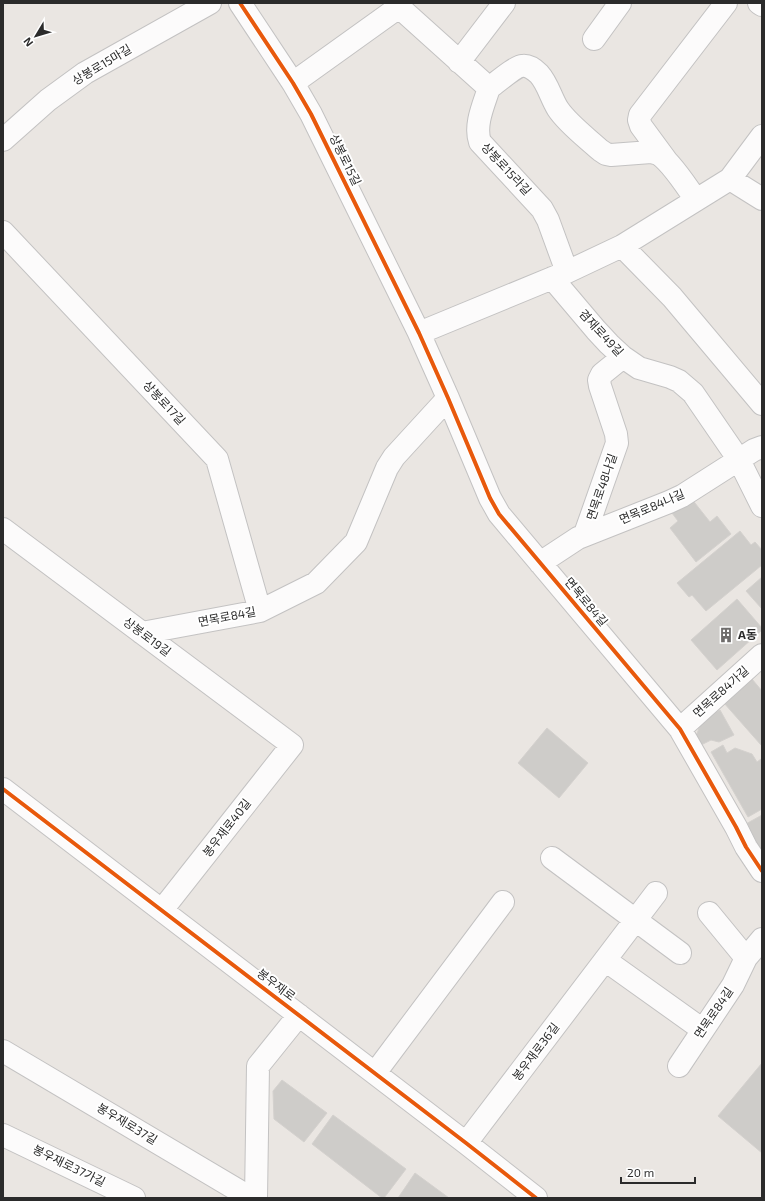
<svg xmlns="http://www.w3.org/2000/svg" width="765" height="1201" font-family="'Exo 2','Noto Sans KR',sans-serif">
<rect width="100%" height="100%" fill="#eae6e2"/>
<path fill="#ceccc9" stroke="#d4d1ce" d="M 691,498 L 710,522 L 717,516 L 731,534 L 696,562 L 670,528 L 678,521 L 672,513 Z
M 740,531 L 751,545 L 755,542 L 762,550 L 762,565 L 706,611 L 692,595 L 689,597 L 677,583 Z
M 762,577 L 762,609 L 746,591 Z
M 737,599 L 762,628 L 762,630 L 717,670 L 691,640 Z
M 752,679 L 762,691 L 762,745 L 761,745 L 724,703 Z
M 720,710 L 734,735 L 719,742 L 711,740 L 701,745 L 696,736 L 703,718 Z
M 547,728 L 588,763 L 559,798 L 518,763 Z
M 723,745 L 727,753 L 735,748 L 752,754 L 757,762 L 761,759 L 762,760 L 762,809 L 748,817 L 711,752 Z
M 762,815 L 762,856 L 744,825 Z
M 762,1063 L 762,1153 L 718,1116 Z
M 282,1080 L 327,1113 L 304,1142 L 274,1119 L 273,1091 Z
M 333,1115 L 406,1169 L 384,1198 L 382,1198 L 312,1144 Z
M 415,1173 L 449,1198 L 398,1198 Z"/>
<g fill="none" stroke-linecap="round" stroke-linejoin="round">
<defs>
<path id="minor" d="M 240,3 L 293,83 L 311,114 L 419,333 L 448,398 L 490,498 L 499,514 L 680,729 L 736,827 L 746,847 L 762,871
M 759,3 L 762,5
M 399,7 L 489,88 C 484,104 474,125 480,142 L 542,209 L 548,220 L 567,272
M 594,39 L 620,3
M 459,62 L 504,3
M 293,83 L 399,7
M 489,88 C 496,83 516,66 522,66 C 528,65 535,70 539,74 C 548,84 551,98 558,109 C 568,124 587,138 600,150 L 606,154 L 611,155 L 651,152 C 654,153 657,153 660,155 C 671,163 688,188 696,200
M 3,140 L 48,100 L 85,73 L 210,3
M 666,160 L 641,126 L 639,120 L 640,115 L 726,3
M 730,179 L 762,199
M 3,232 L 217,459 L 260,611
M 622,246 L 672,297 L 762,404
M 552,278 L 596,330 L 609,344 L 623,357 L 639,368 L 670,377 L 679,381 L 693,393 L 739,460 L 762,506
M 419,333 L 567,272 L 622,246 L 730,179 L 762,136
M 3,529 L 292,745 L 162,910
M 585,534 L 617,443 L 616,434 L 600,386 L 599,380 L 602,374 L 623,357
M 540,563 L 578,538 L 669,502 L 682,496 L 754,450 L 762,447
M 142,633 L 260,611 L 316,583 L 356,542 L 387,468 L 394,457 L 448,398
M 680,729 L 762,655
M 3,789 L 466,1143 L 536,1198
M 552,858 L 680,953
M 709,913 L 746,958 L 762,939
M 605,960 L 703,1030
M 3,1051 L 251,1198
M 679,1066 L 733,985 L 746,958
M 375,1073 L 503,902
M 3,1135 L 134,1198
M 466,1143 L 656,893
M 256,1198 L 258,1066 L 299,1015"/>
</defs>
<use href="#minor" stroke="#c3c2c2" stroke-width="24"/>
<use href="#minor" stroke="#fcfbfb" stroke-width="22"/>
<defs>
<path id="cycleway" d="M 240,3 L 293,83 L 311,114 L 419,333 L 448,398 L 490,498 L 499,514 L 680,729 L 736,827 L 746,847 L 762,871
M 3,789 L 466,1143 L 536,1198"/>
</defs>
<use href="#cycleway" stroke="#fff" stroke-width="6"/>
<use href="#cycleway" stroke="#e8590c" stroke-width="4"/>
</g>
<defs>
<symbol id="building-bare" viewBox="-9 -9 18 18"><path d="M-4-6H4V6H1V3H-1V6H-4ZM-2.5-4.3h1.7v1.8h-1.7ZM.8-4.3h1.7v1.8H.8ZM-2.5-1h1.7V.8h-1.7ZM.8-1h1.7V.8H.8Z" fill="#6e6c6b" stroke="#fff" stroke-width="2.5" paint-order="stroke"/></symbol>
</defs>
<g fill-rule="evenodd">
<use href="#building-bare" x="715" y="624" width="22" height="22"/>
</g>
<g text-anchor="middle" stroke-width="4" stroke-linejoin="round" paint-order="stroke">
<g font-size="12" fill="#2b2b2b" stroke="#fff">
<text transform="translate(102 65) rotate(-31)" y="4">상봉로15마길</text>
<text transform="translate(345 160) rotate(64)" y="4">상봉로15길</text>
<text transform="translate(506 169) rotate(47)" y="4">상봉로15라길</text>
<text transform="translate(601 333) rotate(47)" y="4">겸재로49길</text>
<text transform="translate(164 403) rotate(47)" y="4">상봉로17길</text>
<text transform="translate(602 487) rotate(-71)" y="4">면목로48나길</text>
<text transform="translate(652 507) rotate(-23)" y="4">면목로84나길</text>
<text transform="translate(586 602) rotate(50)" y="4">면목로84길</text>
<text transform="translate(227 617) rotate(-11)" y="4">면목로84길</text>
<text transform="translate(147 637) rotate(37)" y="4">상봉로19길</text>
<text transform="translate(721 692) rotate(-42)" y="4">면목로84가길</text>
<text transform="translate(227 828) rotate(-52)" y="4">봉우재로40길</text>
<text transform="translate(276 985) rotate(37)" y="4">봉우재로</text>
<text transform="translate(714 1013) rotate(-56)" y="4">면목로84길</text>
<text transform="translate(536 1052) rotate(-53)" y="4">봉우재로36길</text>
<text transform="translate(127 1124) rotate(31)" y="4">봉우재로37길</text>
<text transform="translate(69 1166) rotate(26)" y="4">봉우재로37가길</text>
</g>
<g font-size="12" font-weight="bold" fill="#2b2b2b" stroke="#fff" text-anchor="start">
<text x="738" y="639">A동</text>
</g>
</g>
<rect width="765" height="1201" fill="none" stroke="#2b2b2b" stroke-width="8"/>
<g transform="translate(36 36) rotate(232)" stroke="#ffffff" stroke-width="3" paint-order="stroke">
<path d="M0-3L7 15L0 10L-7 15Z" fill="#2b2b2b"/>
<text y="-6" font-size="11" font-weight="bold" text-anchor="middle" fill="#2b2b2b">N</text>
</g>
<path d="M621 1177v6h74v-6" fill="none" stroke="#2b2b2b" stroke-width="2"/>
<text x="627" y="1177" font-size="12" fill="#2b2b2b" stroke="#ffffff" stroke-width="3" paint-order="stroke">20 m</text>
</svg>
